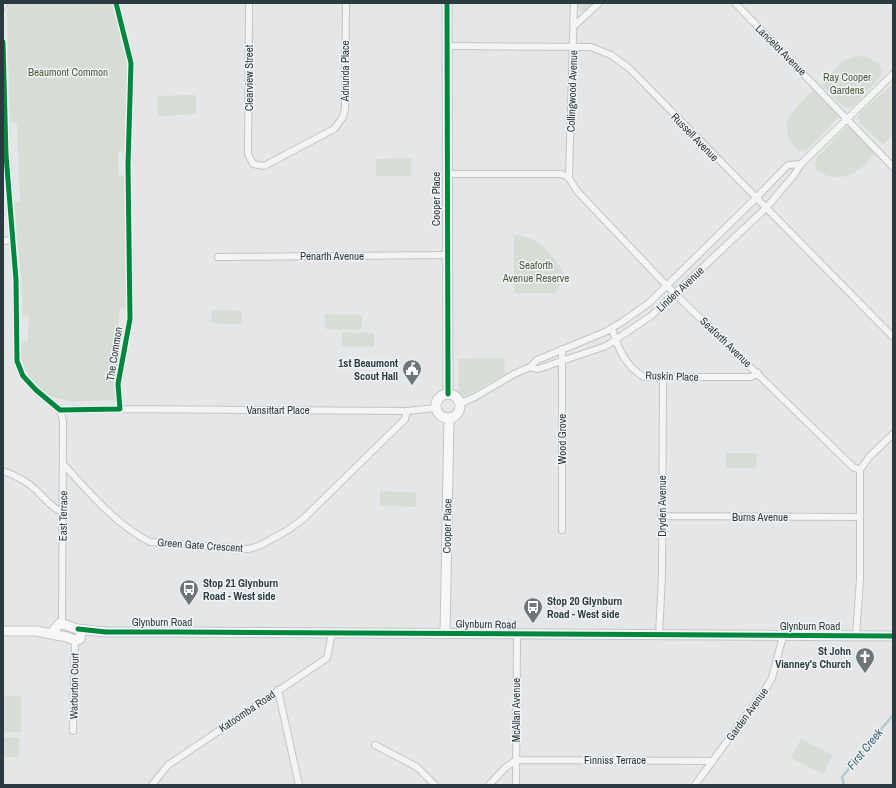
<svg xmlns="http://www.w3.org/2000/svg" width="896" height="788" font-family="'Archivo Narrow',sans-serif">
<rect width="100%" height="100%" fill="#e4e6e8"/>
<path fill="#d7dcd4" d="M 8,3 L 114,3 C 114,22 123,38 126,57 C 131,87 126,120 124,151 L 118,152 L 118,175 L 124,176 L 126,308 L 120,307 L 118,331 L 124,333 L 115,379 L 115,400 C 98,400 74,403 59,399 C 36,393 16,363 21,341 L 28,341 L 29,316 L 22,315 L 22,285 L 14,202 L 20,201 L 17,123 L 10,121 L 7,13 Z
M 577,3 L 594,3 L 584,12 L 579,11 Z
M 857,56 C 868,57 887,62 880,77 L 852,107 L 847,108 L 842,106 L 823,86 L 822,82 L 843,61 Z
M 893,84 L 893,135 L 883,144 L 860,123 L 858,117 L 860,113 Z
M 812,91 L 816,91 L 839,117 L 808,149 L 799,151 C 789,145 784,128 789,117 C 794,108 805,99 812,91 Z
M 196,95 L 196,114 L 158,116 L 157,96 Z
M 846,127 L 852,127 L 874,150 L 874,153 C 860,175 838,186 815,169 L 816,159 Z
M 411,158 L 411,176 L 376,176 L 376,159 Z
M 514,235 C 542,237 551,254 566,276 L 555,293 L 514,293 Z
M 212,310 L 242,311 L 241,324 L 211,323 Z
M 325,314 L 362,315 L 361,330 L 325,329 Z
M 342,332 L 374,333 L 374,347 L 342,346 Z
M 504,358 L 505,374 L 464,397 L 458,396 L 459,359 Z
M 726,453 L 757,453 L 756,468 L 726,468 Z
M 380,491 L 416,493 L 416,507 L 380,505 Z
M 3,696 L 21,696 L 21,732 L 3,732 Z
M 3,737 L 19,738 L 19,757 L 3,757 Z
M 801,739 L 833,755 L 823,774 L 791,758 Z"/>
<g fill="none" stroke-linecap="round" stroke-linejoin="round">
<path stroke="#b4cad2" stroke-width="2.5" d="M 844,785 L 842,777 L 893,715"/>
<defs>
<path id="street" d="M 249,3 L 248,154 L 253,164 L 264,166 L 334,129 L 343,117 L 345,108 L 346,3
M 735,3 L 893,167
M 3,6 L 4,3
M 574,26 L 599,3
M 3,42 L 6,155 L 16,280 L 17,361 L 23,376 L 36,390 L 60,410 L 120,409 L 118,384 L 130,319 L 128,165 L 131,63 L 116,3
M 448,46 L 591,47 L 611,55 L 630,69 L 893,337
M 446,174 L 562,174 L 569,178 L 577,191 L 666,285 L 853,467 L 860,470 L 860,579 L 856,636
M 569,178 L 574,3
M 3,242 L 13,238
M 218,257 L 446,255
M 612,329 C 618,348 625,366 644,377 L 751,377 L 758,373
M 530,367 L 538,369 L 606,346 L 651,316 L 766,208 L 794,175 L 801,164 L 893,74
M 459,404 L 475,397 L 514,374 L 530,367 L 537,360 L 605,332 L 622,322 L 649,303 L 756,198 L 788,165 L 801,164
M 120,409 L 407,411 L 436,408
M 60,410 L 63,421 L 62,623
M 64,465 C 89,492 116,525 150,542 L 248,549 L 259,546 L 288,530 L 303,519 L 405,419 L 407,411
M 860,470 L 869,457 L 893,434
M 3,471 C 14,475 27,481 36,490 C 45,498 50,507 62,512
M 661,516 L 859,517
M 562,530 L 562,349
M 659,635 L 662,575 L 663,377
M 278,690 L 299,785
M 73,731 L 75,640
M 375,745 L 417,767 L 435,785
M 152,785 L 168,765 L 327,658 L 332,633
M 489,785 L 505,768 L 516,760 L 713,761
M 516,785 L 517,635
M 695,785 L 766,688 L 772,678 L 783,636"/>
<path id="secondary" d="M 447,3 L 448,394
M436 406a12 12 0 1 1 24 0a12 12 0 1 1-24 0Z
M 60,623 L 80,630 L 81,634 L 80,639 L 75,640 L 67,637 L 56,635 L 54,630 Z
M 78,629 L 106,632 L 176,632 L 893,636
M 3,631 L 36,631 L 56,635
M 445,634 L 449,418"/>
</defs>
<use href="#street" stroke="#c2c4c6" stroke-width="8"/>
<use href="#secondary" stroke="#c2c4c6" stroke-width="11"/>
<use href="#street" stroke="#f3f4f5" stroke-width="6"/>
<use href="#secondary" stroke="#f7f7f7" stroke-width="9"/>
<defs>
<path id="cycleway" d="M 447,3 L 448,394
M 3,42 L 6,155 L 16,280 L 17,361 L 23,376 L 36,390 L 60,410 L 120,409 L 118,384 L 130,319 L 128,165 L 131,63 L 116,3
M 78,629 L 106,632 L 176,632 L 893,636"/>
</defs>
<use href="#cycleway" stroke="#f2f5f7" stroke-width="8"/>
<use href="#cycleway" stroke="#00873e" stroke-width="5"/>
</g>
<defs>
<symbol id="civic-pin" viewBox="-11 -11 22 30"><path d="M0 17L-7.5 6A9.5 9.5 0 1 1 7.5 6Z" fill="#6c767b" stroke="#f2f5f7"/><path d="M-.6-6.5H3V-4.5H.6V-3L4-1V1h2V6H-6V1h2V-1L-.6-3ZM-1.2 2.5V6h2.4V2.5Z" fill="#fff"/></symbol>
<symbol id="bus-pin" viewBox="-11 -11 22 30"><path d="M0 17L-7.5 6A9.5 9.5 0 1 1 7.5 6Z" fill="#6c767b" stroke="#f2f5f7"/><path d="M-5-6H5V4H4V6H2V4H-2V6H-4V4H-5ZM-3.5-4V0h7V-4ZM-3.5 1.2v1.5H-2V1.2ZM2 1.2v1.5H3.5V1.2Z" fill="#fff"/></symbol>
<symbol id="church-pin" viewBox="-11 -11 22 30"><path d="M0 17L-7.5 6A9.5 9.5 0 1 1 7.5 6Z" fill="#6c767b" stroke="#f2f5f7"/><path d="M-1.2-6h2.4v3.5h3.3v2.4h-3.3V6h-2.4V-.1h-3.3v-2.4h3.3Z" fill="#fff"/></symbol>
</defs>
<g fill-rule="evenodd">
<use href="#civic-pin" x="401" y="358" width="22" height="30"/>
<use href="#bus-pin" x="178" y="578" width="22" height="30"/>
<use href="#bus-pin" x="522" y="596" width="22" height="30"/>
<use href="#church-pin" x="854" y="646" width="22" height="30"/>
</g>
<g text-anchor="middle" stroke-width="3" stroke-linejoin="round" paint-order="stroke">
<g font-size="11" fill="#2b3941" stroke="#f2f5f7">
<text transform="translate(781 50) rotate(45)" y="4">Lancelot Avenue</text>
<text transform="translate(345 71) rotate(-90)" y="4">Adnunda Place</text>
<text transform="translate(249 78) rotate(-90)" y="4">Clearview Street</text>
<text transform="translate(572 91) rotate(-88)" y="4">Collingwood Avenue</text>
<text transform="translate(695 137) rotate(46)" y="4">Russell Avenue</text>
<text transform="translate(436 199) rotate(-90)" y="4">Cooper Place</text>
<text x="332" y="260">Penarth Avenue</text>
<text transform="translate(680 289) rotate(-43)" y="4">Linden Avenue</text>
<text transform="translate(726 342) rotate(44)" y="4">Seaforth Avenue</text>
<text transform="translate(114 354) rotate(-81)" y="4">The Common</text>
<text transform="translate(672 376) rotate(2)" y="4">Ruskin Place</text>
<text x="278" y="414">Vansittart Place</text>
<text transform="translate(562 439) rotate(-90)" y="4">Wood Grove</text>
<text transform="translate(662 506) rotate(-90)" y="4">Dryden Avenue</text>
<text transform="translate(63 516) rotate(-89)" y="4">East Terrace</text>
<text x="760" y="521">Burns Avenue</text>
<text transform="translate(447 526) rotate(-89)" y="4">Cooper Place</text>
<text transform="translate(200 545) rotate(4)" y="4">Green Gate Crescent</text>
<text x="162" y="626">Glynburn Road</text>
<text transform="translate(486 624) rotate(1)" y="4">Glynburn Road</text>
<text x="810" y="630">Glynburn Road</text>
<text transform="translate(74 686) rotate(-89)" y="4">Warburton Court</text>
<text transform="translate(516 710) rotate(-90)" y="4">McAllan Avenue</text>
<text transform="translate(247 711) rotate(-34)" y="4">Katoomba Road</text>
<text transform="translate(747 714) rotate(-54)" y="4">Garden Avenue</text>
<text x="615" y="764">Finniss Terrace</text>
</g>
<g font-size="11" fill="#495c39" stroke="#f2f5f7">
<text x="68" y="76">Beaumont Common</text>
<text x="847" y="81">Ray Cooper<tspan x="847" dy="13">Gardens</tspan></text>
<text x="536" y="269">Seaforth<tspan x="536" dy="13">Avenue Reserve</tspan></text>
</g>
<g font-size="11" font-weight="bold" fill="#2b3941" stroke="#f2f5f7" text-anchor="end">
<text x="398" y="367">1st Beaumont<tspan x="398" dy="13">Scout Hall</tspan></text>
<text x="203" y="587" text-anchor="start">Stop 21 Glynburn<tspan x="203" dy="13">Road - West side</tspan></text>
<text x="547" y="605" text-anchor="start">Stop 20 Glynburn<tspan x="547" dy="13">Road - West side</tspan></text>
<text x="851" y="655">St John<tspan x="851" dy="13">Vianney's Church</tspan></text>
</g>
<g font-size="12" font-style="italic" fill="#376273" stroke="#f2f5f7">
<text transform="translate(865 749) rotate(-51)" y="4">First Creek</text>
</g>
</g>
<rect width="896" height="788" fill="none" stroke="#2b3941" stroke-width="8"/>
</svg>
